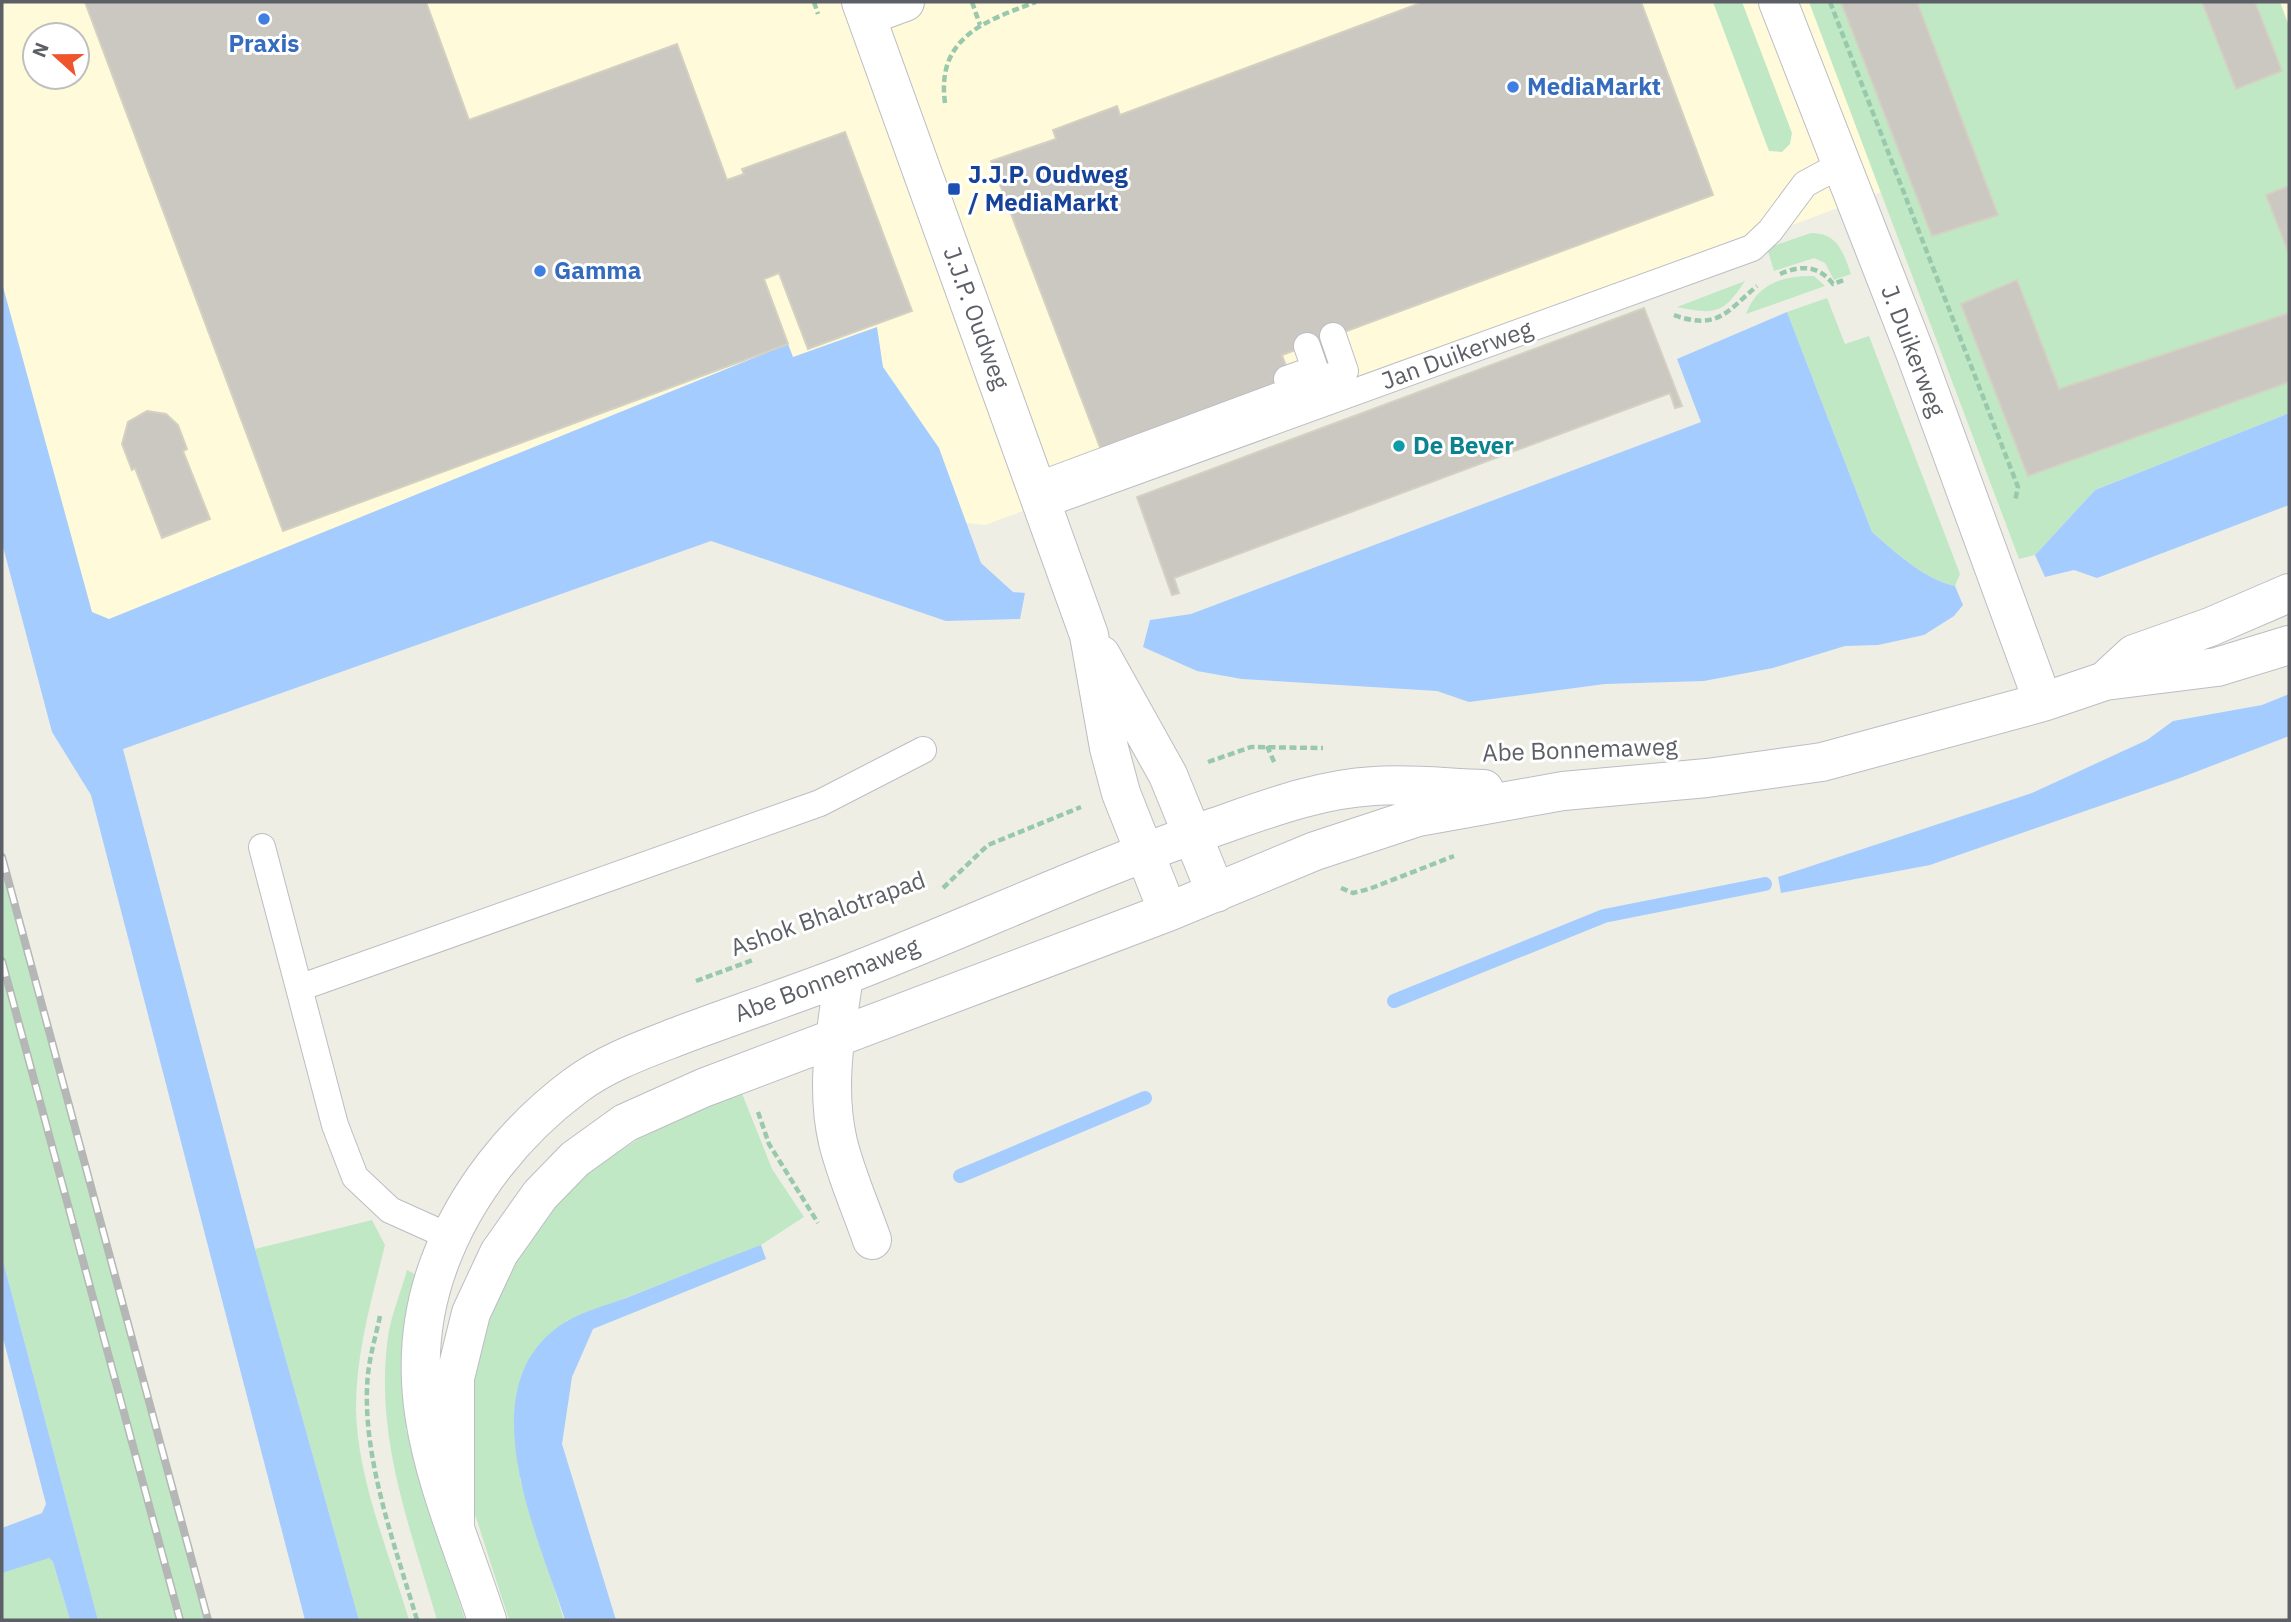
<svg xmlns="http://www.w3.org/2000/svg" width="2291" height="1622" font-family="'IBM Plex Sans',sans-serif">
<rect width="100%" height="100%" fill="#efeee4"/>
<path fill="#fffbda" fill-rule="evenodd" d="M 2,2 L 2289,2 L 2289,461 L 2019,559 L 1881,192 L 985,525 L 749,499 L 91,721 L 2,395 ZM 35,35 L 77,35 L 77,77 L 35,77 Z"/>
<path fill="#c0e8c5" d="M 1713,2 L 1742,2 L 1792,133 L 1790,144 L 1782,152 L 1769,151 Z
M 1809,2 L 2280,2 L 2289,26 L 2289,413 L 2095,490 L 2035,555 L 2019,559 Z
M 1811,233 C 1838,233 1843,252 1851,274 L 1834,280 L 1825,263 L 1814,258 L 1774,271 L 1767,248 Z
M 1814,276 L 1825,286 L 1746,314 C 1757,284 1783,275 1814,276 Z
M 1745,281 C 1723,314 1716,315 1677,307 Z
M 1827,298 L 1845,344 L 1869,336 L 1960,574 L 1955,586 C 1925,580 1895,552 1872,532 L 1787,312 Z
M 2,859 L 206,1620 L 98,1620 L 2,1257 Z
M 741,1091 L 772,1169 L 804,1217 L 761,1245 L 566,1321 L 520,1479 L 564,1620 L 509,1620 L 470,1499 L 463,1427 L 496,1284 L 528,1231 L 577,1179 L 640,1138 Z
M 372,1220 L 385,1245 C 372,1298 356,1353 356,1408 C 357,1479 389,1552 409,1620 L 359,1620 L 255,1249 Z
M 407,1270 L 422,1278 L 413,1328 L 406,1430 L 465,1620 L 437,1620 C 410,1527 374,1436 388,1337 C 391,1315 401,1292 407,1270 Z
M 41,1558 L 49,1558 L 53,1562 L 70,1620 L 2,1620 L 2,1573 Z"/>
<path fill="#a5ccff" d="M 2,283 L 92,612 L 109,619 L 788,344 L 793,357 L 877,327 L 883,367 L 939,448 L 981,563 L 1013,592 L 1025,593 L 1020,619 L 946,621 L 711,541 L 123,749 L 255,1249 L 359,1620 L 305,1620 L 91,795 L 52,732 L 2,543 Z
M 1787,312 L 1872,532 C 1895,552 1925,580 1955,586 L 1963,605 L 1954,616 L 1924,635 L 1878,645 L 1845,646 L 1773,668 L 1704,681 L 1605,684 L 1469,702 L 1437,691 L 1242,679 L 1197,671 L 1143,647 L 1150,620 L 1191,614 L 1701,422 L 1677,359 Z
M 2289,413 L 2289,505 L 2097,578 L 2074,570 L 2045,577 L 2035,555 L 2095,490 Z
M 2289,694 L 2289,736 L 2180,778 L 1930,865 L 1781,893 L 1778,877 L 2032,793 L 2147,740 L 2173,721 L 2262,705 Z
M 761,1245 L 766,1259 L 593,1329 L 572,1377 L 562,1444 L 616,1620 L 565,1620 C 538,1534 464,1383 567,1321 C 584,1311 607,1305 626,1298 C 671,1280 716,1262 761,1245 Z
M 2,1257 L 98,1620 L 70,1620 L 53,1562 L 49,1558 L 2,1573 L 2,1528 L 42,1513 L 46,1504 L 2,1334 Z"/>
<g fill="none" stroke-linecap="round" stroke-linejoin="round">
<path stroke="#a5ccff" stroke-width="14" d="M 1394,1001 L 1604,916 L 1765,884
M 960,1176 L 1145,1098"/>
</g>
<path fill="#cac8c1" stroke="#d4d1c2" stroke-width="2" d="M 85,2 L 426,2 L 469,120 L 677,44 L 727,180 L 744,174 L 742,169 L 845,132 L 912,311 L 808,349 L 779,273 L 764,279 L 788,344 L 283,531 Z
M 1423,2 L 1641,2 L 1713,195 L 1282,355 L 1296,392 L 1106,463 L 991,161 L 1056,139 L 1053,130 L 1117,106 L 1120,115 Z
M 1841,2 L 1917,2 L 1998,215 L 1932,236 Z
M 2202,2 L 2255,2 L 2282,71 L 2236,89 Z
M 2289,186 L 2289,254 L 2266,195 Z
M 2017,280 L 2059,389 L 2289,313 L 2289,382 L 2028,476 L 1961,304 Z
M 1644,308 L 1682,406 L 1675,408 L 1670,393 L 1174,578 L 1179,593 L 1172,595 L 1137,497 Z
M 147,411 L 166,414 L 178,425 L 187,449 L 183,451 L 210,519 L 162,538 L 135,468 L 132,470 L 122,444 L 128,422 Z"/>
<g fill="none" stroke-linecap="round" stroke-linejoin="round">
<defs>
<path id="service" d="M 1287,379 L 1315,369 L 1307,346
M 1036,486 L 1345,371 L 1333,336
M 1043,505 L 1752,248 L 1770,231 L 1805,184 L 1842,164
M 262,847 L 335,1125 L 355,1177 L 390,1210 L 450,1237
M 299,988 L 820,803 L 923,750"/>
<path id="minor" d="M 861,2 L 1089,635 L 1109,748 L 1121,793 L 1168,912
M 1778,2 L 1916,355 L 2043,702
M 867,16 L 905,2
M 1101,655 L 1168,775 L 1216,893
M 2109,677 L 2134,654 L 2210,627 L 2289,593
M 844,976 C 836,1031 825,1087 838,1142 C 846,1175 861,1208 872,1240
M 455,1525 L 455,1378 L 471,1313 L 499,1253 L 540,1195 L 575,1159 L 625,1123 L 703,1088 L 1168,912 L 1315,851 L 1418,817 L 1563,791 L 1707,778 L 1822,762 L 2043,702 L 2105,681 L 2217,667 L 2289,645
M 487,1620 C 447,1498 391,1394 439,1264 C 465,1193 516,1130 575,1086 C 607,1062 645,1049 681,1035 C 735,1015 790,996 843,976 C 968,928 1089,870 1215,827 C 1267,809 1319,789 1374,786 C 1410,783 1448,788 1484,789"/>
</defs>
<use href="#service" stroke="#bcbdc3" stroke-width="28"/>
<use href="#minor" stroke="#bcbdc3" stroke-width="40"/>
<path stroke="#99c9ac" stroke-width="4.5" stroke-dasharray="7 3.5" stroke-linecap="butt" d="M 814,2 L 818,14
M 972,2 L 980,25
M 1830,2 L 2018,487 L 2015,501
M 945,103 C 936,37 985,21 1036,2
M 1780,274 C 1800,265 1819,265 1833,284 L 1844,280
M 1674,315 C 1718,331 1727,311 1757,286
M 1267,746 L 1275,764
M 1208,762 L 1251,747 L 1323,748
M 943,888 L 988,845 L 1081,807
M 1341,888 L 1353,893 L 1369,889 L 1454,856
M 696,981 L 753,960
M 758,1112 L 769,1144 L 818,1223
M 380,1316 C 376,1335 370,1355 368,1374 C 360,1453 395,1545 417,1620"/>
<use href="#service" stroke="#fff" stroke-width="26"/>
<use href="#minor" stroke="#fff" stroke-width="38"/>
<defs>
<path id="rail" d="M 2,857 L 208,1620
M 2,961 L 180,1620"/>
</defs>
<use href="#rail" stroke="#b5b6b6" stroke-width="8"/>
<use href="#rail" stroke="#fff" stroke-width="5" stroke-dasharray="16" stroke-linecap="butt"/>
</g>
<g fill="#3f7fe0" stroke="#fff" stroke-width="2.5">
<circle cx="264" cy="19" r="7"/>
<circle cx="1513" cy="87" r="7"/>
<circle cx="540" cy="271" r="7"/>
</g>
<rect fill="#1a4fb4" stroke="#fff" stroke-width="2.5" x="947" y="182" width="14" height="14" rx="3.5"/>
<circle fill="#0f9aa8" stroke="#fff" stroke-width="2.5" cx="1399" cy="446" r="7"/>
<g text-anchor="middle" stroke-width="6" stroke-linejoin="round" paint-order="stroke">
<g font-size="24" font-weight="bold" fill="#366cbe" stroke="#fff" text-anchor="start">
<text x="264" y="52" text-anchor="middle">Praxis</text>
<text x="1527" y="95">MediaMarkt</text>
<text x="554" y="279">Gamma</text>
</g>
<g font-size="24" font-weight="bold" fill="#164399" stroke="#fff" text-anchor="start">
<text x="968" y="183">J.J.P. Oudweg<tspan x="968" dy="28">/ MediaMarkt</tspan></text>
</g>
<g font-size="24" fill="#5c5f65" stroke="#fff">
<text transform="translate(976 318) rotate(70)" y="8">J.J.P. Oudweg</text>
<text transform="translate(1913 351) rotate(69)" y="8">J. Duikerweg</text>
<text transform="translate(1457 355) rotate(-20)" y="8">Jan Duikerweg</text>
<text transform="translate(1580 750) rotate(-2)" y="8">Abe Bonnemaweg</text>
<text transform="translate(828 914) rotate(-20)" y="8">Ashok Bhalotrapad</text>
<text transform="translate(827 980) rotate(-21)" y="8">Abe Bonnemaweg</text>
</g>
<g font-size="24" font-weight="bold" fill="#0d838f" stroke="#fff" text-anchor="start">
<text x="1413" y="454">De Bever</text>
</g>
</g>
<rect width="2291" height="1622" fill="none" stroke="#5c5f65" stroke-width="7"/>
<g transform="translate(56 56) rotate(291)"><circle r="33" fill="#ffffff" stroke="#bebfc1" stroke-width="2"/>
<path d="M0-5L12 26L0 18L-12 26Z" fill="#ef542b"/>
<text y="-10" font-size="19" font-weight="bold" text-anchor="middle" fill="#5c5f65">N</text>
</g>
</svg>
